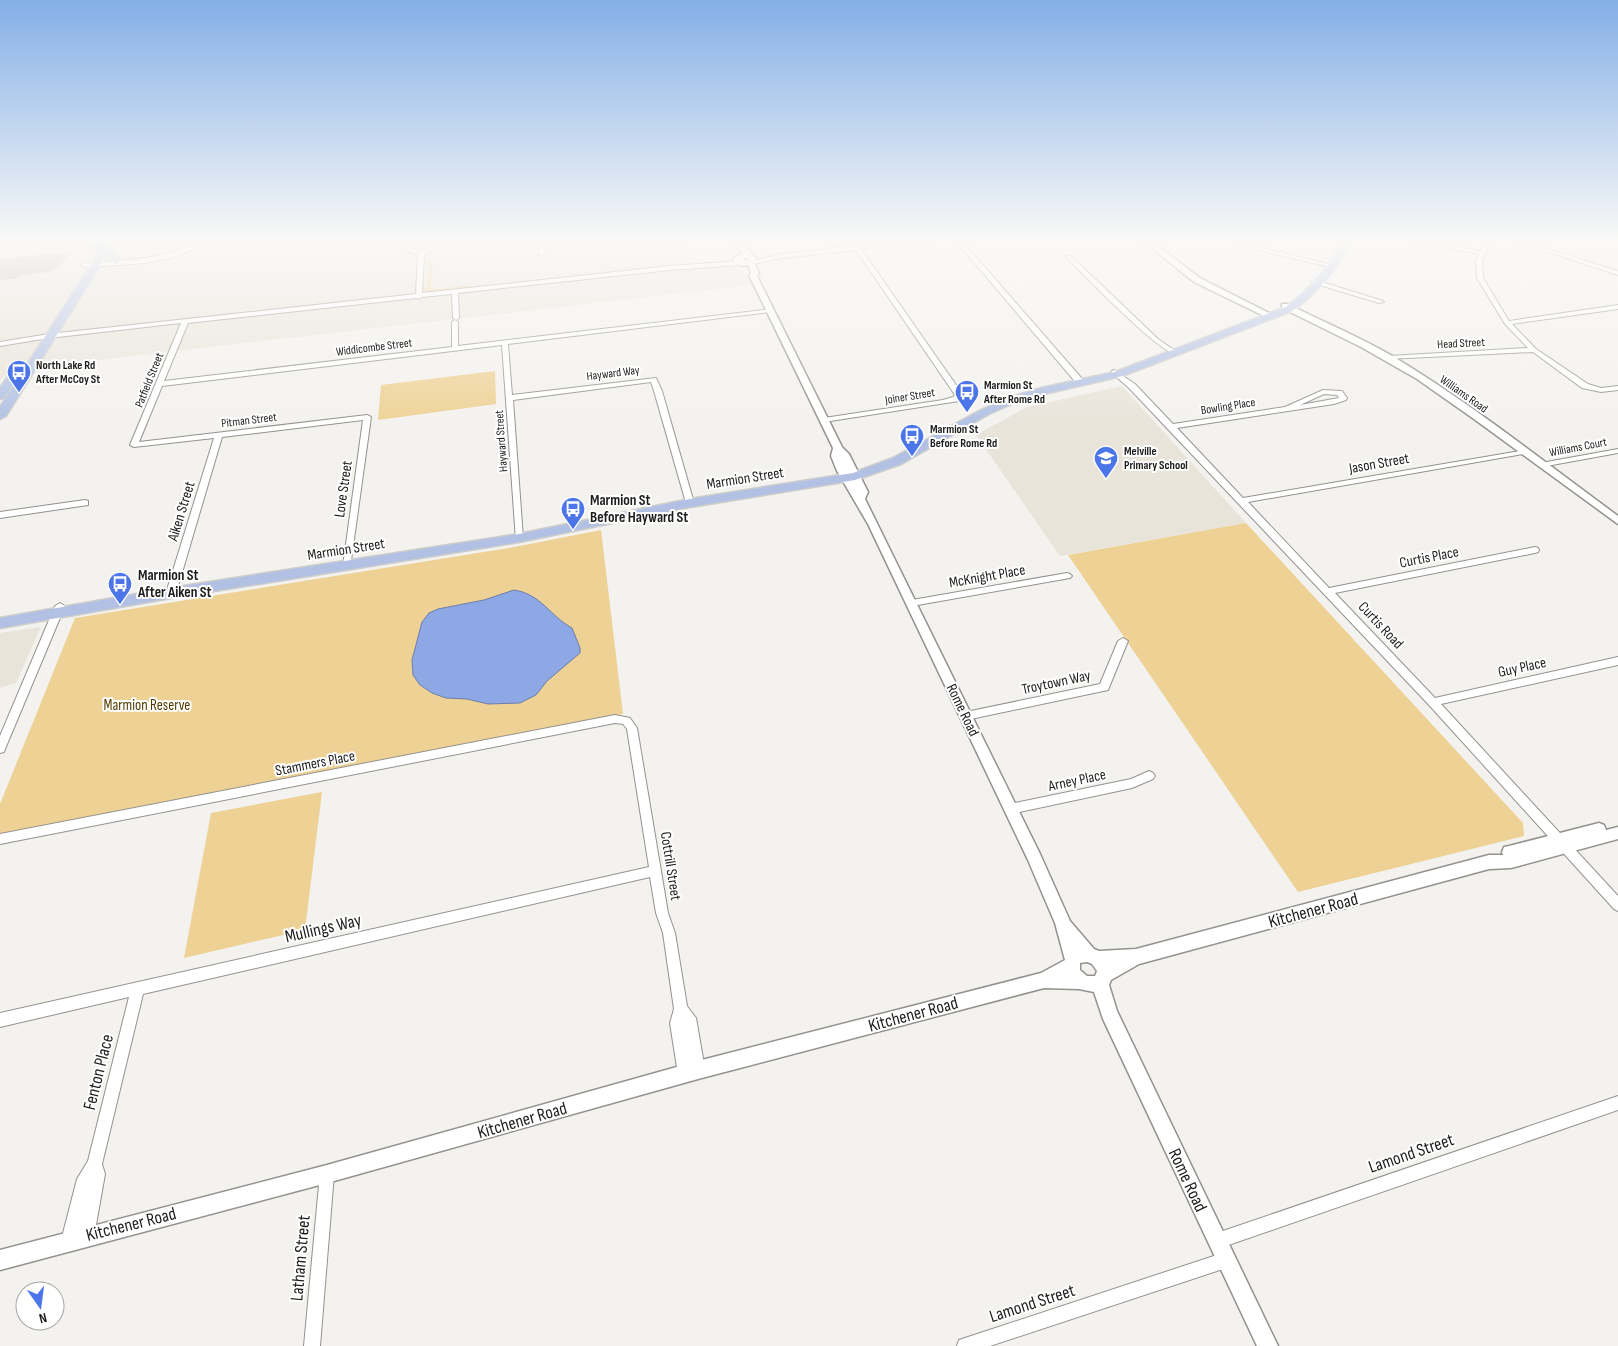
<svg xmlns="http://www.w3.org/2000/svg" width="1618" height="1346" font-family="'Sofia Sans Condensed',sans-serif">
<rect width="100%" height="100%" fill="#f3f2ee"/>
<path fill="#e9e4da" d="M 0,240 L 685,240 L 696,268 L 732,265 L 743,269 L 752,285 L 10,370 L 0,381 Z
M 1122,386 L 1246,523 L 1060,556 L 976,435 L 1027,407 Z
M 41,627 L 16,683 L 0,688 L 0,633 Z"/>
<path fill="#eed195" d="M 433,259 L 431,288 L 438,289 L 469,285 L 469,288 L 431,292 L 424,291 L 422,287 L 428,288 L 428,283 L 423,281 L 428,281 L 428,277 L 423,275 L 428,275 L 429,269 L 424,267 L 429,267 L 429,263 L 424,261 Z
M 495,371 L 496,404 L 378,420 L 381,385 Z
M 1246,523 L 1523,823 L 1524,836 L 1298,892 L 1068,555 Z
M 601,530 L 623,714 L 0,834 L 0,804 L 75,618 L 514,547 Z
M 322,792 L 305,930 L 184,958 L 211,813 Z"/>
<path fill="#8ea8e5" stroke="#6c7ea9" d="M 514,590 C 541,594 550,616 572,628 L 580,648 L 580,653 L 547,681 L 536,695 L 520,703 L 488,704 L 467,699 L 446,698 L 432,693 L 420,685 L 413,675 L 412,660 L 422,622 L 429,613 L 438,609 L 484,600 Z"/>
<path fill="#bab8b5" d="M 73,252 L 56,269 L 49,272 L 21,275 L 18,278 L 0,280 L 0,259 Z"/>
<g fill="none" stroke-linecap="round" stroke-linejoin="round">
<defs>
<path id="minor" d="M 200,240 L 206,240 C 174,267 123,264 84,267 L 81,265 L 84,263 C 124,260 164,261 200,240 Z
M 543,240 L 549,240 L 544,254 L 541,256 L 538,254 Z
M 849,240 L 855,240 L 859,246 L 916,240 L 931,240 L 928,242 L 861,249 L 963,395 L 959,401 L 824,422 L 820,420 L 824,418 L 943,400 L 953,397 L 955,395 L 856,250 L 782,258 L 753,264 L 750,262 L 782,254 L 854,246 Z
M 955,240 L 961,240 L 1084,381 L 1084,385 L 1078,385 Z
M 1238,240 L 1245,240 L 1263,248 L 1336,266 L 1333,268 L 1259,250 Z
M 1410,240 L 1420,240 L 1481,251 L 1486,240 L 1492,240 L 1482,261 L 1483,278 L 1509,321 L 1618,305 L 1618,309 L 1512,324 L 1536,349 L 1588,384 L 1601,388 L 1618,386 L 1618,390 L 1601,392 L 1582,388 L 1533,352 L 1387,359 L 1387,357 L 1389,356 L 1528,348 L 1505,324 L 1477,278 L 1476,261 L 1479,254 Z
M 1511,240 L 1519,240 L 1618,271 L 1618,275 Z
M 423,242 L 431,244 L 435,248 L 424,254 L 422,293 L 670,266 L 739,261 L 742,263 L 739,265 L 670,270 L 458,293 L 459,318 L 456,320 L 453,318 L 452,294 L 422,297 L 419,299 L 416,298 L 188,323 L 164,381 L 452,347 L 452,322 L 455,320 L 458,322 L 458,346 L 772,309 L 772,311 L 770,312 L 508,344 L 512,395 L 656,378 L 662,391 L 694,503 L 693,505 L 687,505 L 686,503 L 654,391 L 651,382 L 513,400 L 523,538 L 522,540 L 516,540 L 502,345 L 162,386 L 139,442 L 367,415 L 371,417 L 350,568 L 347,569 L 343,566 L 363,420 L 222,437 L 176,593 L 171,596 L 168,595 L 166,593 L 214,438 L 134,447 L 130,445 L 181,323 L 49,338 L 0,346 L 0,342 L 49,334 L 416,294 L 418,254 L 407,251 L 410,246 ZM 423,246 L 428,248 L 420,251 L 413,250 L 414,248 Z
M 1067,256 L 1071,256 L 1158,339 L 1177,352 L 1177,354 C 1162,356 1083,274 1067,258 Z
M 1315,280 L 1383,301 L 1384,302 L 1379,303 L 1313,283 L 1312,282 Z
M 1114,370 L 1135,384 L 1173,424 L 1285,407 L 1323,390 L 1342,391 L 1347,398 L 1346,400 L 1334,404 L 1177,428 L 1243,498 L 1526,450 L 1527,452 L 1523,454 L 1248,502 L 1329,588 L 1535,547 L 1538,548 L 1539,550 L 1538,552 L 1535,553 L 1335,593 L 1435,698 L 1618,657 L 1618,665 L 1441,704 L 1618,896 L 1618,911 L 1614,909 L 1429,705 L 1129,388 L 1112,373 L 1112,371 ZM 1324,394 L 1337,395 L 1339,398 L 1300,405 Z
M 1618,449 L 1618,453 L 1541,467 L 1537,465 L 1541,463 Z
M 85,500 L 88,501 L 88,505 L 0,518 L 0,512 Z
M 1067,573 L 1070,574 L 1072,576 L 1070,578 L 912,606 L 907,603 L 912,600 Z
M 60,603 L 65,606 L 5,749 L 4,752 L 0,753 L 0,736 L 55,606 Z
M 1123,638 L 1128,641 L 1108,690 L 966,720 L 962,719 L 961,716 L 962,713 L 966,712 L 1100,684 L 1118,641 Z
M 615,715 L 630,718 L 637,728 L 668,913 L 675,933 L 687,1006 L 696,1018 L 705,1070 L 703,1075 L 698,1077 L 693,1075 L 692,1071 L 690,1079 L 685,1081 L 680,1079 L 678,1074 L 670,1023 L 674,1009 L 663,933 L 656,913 L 650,877 L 143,994 L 102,1164 L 105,1174 L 94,1236 L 92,1242 L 86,1244 L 80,1242 L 79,1234 L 75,1247 L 69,1249 L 63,1247 L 61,1241 L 77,1179 L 88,1161 L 129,997 L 0,1027 L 0,1013 L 649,867 L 627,729 L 623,724 L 615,723 L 0,844 L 0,834 Z
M 1149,771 L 1153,773 L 1155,776 L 1153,779 L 1132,788 L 1010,814 L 1006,812 L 1004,809 L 1006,806 L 1010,804 L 1131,779 Z
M 1618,1096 L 1618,1110 L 1217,1249 L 1211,1247 L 1209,1241 L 1211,1235 L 1217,1233 Z
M 327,1167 L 332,1169 L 334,1174 L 320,1346 L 304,1346 L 320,1174 L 322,1169 Z
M 1226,1252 L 1232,1254 L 1234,1260 L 1232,1266 L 1226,1268 L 990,1346 L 957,1346 L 959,1340 L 965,1338 Z"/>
<path id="tertiary" d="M 733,240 L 739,240 L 756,258 L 757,261 L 755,263 L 759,274 L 757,276 L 842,447 L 849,454 L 868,492 L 865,499 L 1040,854 L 1070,921 L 1094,949 L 1099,951 L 1136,949 L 1489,855 L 1503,855 L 1502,852 L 1504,847 L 1509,846 L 1599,823 L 1604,825 L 1606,830 L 1618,827 L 1618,839 L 1511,868 L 1489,869 L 1139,964 L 1111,980 L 1109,985 L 1117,1011 L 1278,1346 L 1257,1346 L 1103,1019 L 1094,992 L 1079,989 L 1044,988 L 698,1079 L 327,1183 L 0,1270 L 0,1250 L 327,1165 L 698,1061 L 1041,973 L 1065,960 L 1055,923 L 1028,860 L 868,524 L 837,471 L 831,456 L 833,448 L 749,275 L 751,273 L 748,265 L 742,266 L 733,261 L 736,256 L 743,254 ZM 745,258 L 749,260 L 741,260 ZM 1087,962 L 1092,964 L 1097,971 L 1095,976 L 1087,976 L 1080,970 L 1080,963 Z
M 1142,240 L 1150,240 L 1200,278 L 1275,316 L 1268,318 L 1194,282 Z
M 1282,304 L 1288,304 C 1323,322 1360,337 1394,357 C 1472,404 1544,462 1618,516 L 1618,524 L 1474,419 L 1417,379 L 1361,347 L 1282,308 Z"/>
<path id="primary" d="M 107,240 L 115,240 L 111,247 L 121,261 L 117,264 L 114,263 L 107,254 L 6,416 L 0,419 L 0,407 Z
M 1344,240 L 1352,240 C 1337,269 1319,292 1292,311 L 1122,376 L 1044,394 L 1016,402 L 989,414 L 901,464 L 855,480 L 690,507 L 519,542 L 171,598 L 0,628 L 0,618 L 171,588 L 519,534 L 690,499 L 853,473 L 893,458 L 981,410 L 1008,398 L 1041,388 L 1115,372 L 1286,307 C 1311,289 1329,268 1344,240 Z
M 21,361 L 26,364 L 4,398 L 0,399 L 0,388 L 17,362 Z"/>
<path id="trunk" d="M 97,240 L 97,243"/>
</defs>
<use href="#minor" stroke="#93928f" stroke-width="2"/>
<use href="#tertiary" stroke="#93928f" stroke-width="3"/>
<use href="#primary" stroke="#cdcdcd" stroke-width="3"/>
<use href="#trunk" stroke="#cdcdcd" stroke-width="19"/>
<use href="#minor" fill="#fff" fill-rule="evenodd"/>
<use href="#tertiary" fill="#fff" fill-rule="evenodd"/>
<use href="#primary" fill="#b2c1e3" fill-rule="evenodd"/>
<use href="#trunk" stroke="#98acda" stroke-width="16"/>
</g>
<linearGradient id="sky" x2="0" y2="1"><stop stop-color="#84afe7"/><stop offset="0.56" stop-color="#faf9f7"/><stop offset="1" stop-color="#faf9f7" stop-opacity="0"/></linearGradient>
<rect width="1618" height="428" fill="url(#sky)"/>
<defs>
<symbol id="bus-pin" viewBox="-11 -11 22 30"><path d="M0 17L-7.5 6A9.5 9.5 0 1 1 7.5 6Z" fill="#4c75e9" stroke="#fff"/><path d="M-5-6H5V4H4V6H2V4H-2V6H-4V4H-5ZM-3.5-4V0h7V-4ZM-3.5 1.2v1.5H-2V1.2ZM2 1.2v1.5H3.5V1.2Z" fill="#fff"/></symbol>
<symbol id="school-pin" viewBox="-11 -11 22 30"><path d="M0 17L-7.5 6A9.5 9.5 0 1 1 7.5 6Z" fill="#4c75e9" stroke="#fff"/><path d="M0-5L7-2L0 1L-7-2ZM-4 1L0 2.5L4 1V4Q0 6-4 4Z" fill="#fff"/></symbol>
</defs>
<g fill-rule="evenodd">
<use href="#bus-pin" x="5" y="358" width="28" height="38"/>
<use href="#bus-pin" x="953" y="378" width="28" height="38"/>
<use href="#bus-pin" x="898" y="422" width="28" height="38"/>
<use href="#school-pin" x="1092" y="444" width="28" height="38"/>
<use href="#bus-pin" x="559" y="495" width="28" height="38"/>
<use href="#bus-pin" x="106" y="570" width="28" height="38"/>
</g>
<g text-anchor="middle" stroke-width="4" stroke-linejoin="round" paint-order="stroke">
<g font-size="12" fill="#1d1d1c" stroke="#fff">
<text transform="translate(1461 343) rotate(-3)" y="4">Head Street</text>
<text transform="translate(374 347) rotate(-7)" y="4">Widdicombe Street</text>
<text transform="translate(613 373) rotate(-7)" y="4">Hayward Way</text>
<text transform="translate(149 380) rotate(-68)" y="4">Patfield Street</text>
<text transform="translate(1464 394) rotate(35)" y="4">Williams Road</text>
<text transform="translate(910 396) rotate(-9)" y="4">Joiner Street</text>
<text transform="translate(1228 406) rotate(-9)" y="4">Bowling Place</text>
<text transform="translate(249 420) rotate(-7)" y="4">Pitman Street</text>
<text transform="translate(501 441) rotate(-94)" y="4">Hayward Street</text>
<text transform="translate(1578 447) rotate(-11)" y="4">Williams Court</text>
</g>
<g font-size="12" font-weight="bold" fill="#1d1d1c" stroke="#fff" text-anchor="start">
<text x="36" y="369">North Lake Rd<tspan x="36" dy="14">After McCoy St</tspan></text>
<text x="984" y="389">Marmion St<tspan x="984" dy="14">After Rome Rd</tspan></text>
<text x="930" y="433">Marmion St<tspan x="930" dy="14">Before Rome Rd</tspan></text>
<text x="1124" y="455">Melville<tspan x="1124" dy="14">Primary School</tspan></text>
</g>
<g font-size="15" fill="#1d1d1c" stroke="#fff">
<text transform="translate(1379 463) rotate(-10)" y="5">Jason Street</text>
<text transform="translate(745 478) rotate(-9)" y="5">Marmion Street</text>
<text transform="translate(343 489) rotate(-82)" y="5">Love Street</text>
<text transform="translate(181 511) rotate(-73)" y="5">Aiken Street</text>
<text transform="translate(346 549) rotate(-9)" y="5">Marmion Street</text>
<text transform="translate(1429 557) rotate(-11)" y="5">Curtis Place</text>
<text transform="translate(987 576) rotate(-10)" y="5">McKnight Place</text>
<text transform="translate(1381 625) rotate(47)" y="5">Curtis Road</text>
<text transform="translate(1522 667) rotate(-12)" y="5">Guy Place</text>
<text transform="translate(1056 682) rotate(-12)" y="5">Troytown Way</text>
<text transform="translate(963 710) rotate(64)" y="5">Rome Road</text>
<text transform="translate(315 763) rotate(-11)" y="5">Stammers Place</text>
<text transform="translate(1077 780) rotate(-12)" y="5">Arney Place</text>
<text transform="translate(671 866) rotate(81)" y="5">Cottrill Street</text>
</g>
<g font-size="15" font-weight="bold" fill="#1d1d1c" stroke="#fff" text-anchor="start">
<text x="590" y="505">Marmion St<tspan x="590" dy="17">Before Hayward St</tspan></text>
<text x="138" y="580">Marmion St<tspan x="138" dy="17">After Aiken St</tspan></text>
</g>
<g font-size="15" fill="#513b01" stroke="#fff">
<text x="147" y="710">Marmion Reserve</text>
</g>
<g font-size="18" fill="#1d1d1c" stroke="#fff">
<text transform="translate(1313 910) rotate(-15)" y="6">Kitchener Road</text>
<text transform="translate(323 928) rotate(-13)" y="6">Mullings Way</text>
<text transform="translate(913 1014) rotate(-15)" y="6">Kitchener Road</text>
<text transform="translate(98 1072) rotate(-76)" y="6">Fenton Place</text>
<text transform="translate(522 1120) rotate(-16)" y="6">Kitchener Road</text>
<text transform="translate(1411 1153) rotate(-19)" y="6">Lamond Street</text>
<text transform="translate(1188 1180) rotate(65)" y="6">Rome Road</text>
<text transform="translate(131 1224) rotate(-14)" y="6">Kitchener Road</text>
<text transform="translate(300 1258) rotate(-85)" y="6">Latham Street</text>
<text transform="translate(1032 1303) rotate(-18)" y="6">Lamond Street</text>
</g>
</g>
<g transform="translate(40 1306) rotate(166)"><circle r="24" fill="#ffffff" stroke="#a5a5a4"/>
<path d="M0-4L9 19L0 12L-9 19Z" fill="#4c75e9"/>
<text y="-8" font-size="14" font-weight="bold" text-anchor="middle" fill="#1d1d1c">N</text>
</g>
</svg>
